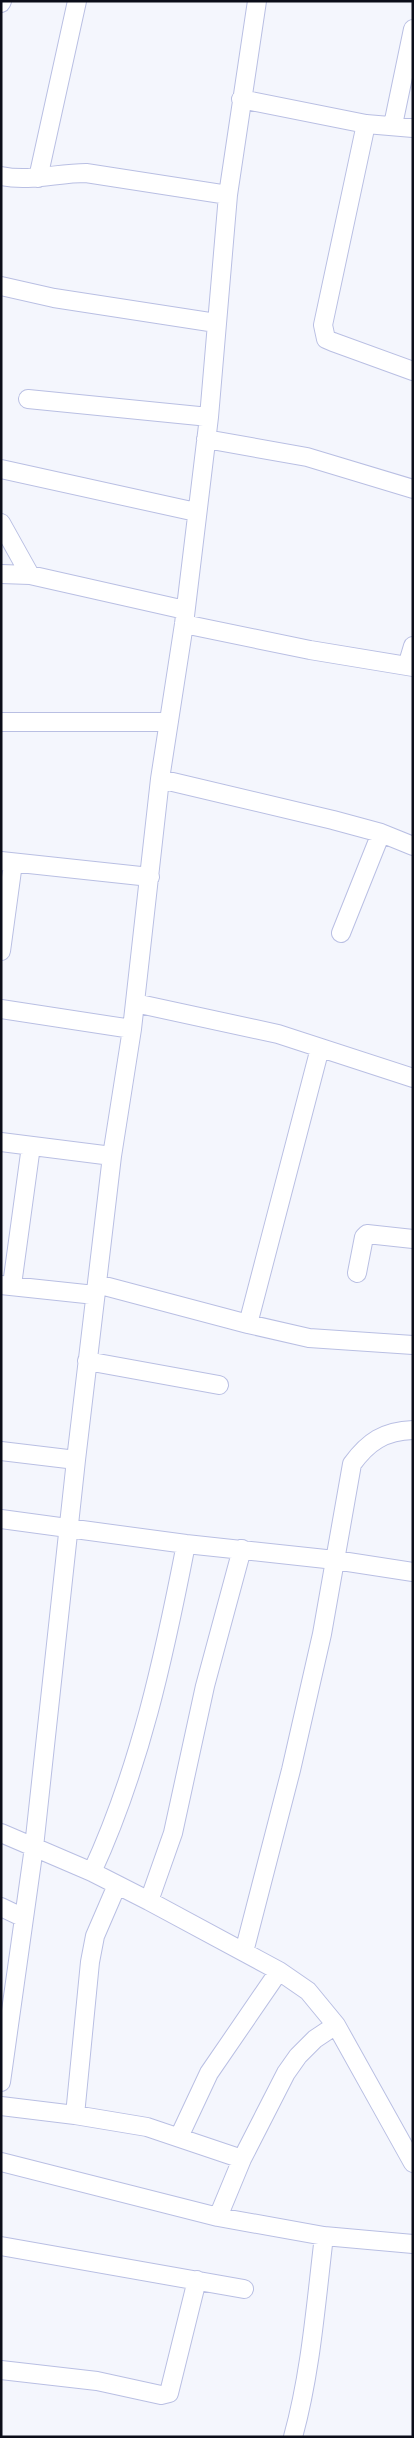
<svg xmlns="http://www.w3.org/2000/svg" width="414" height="2438" font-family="'Nunito Sans',sans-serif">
<rect width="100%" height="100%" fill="#f4f6fd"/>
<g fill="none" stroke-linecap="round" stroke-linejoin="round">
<defs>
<path id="minor" d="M 1,3 L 2,1
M 241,99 L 366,124 L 413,128
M 366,124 L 323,325 L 326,339 L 333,342 L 413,371
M 393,125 L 413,29
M 1,176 C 30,182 57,173 86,173 L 228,195
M 38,178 L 77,1
M 1,286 L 54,298 L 216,323
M 28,399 L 209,417
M 206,439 L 307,457 L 413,489
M 1,469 L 196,512
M 1,523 L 30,575
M 1,574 L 30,575 L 185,610
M 184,624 L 310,650 L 413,667
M 407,666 L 413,646
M 1,722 L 169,722
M 160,779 L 333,820 L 381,833 L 413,846
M 1,861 L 150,877
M 341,933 L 381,833
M 1,951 L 13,863
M 135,1003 L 278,1034 L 413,1078
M 1,1009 L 132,1029
M 1,1142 L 112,1156
M 357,1273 L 364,1237 L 367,1234 L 413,1239
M 97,1284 L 248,1324 L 309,1338 L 413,1345
M 1,1285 L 95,1295
M 12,1285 L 31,1146
M 248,1324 L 320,1048
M 87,1361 L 219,1385
M 1,1451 L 76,1460
M 1,1519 L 186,1544 L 335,1560 L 413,1572
M 1,1833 L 92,1872 L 149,1901 L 279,1971 L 308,1991 L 336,2025 L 413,2163
M 92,1872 C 140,1768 164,1657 186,1544
M 149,1901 L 173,1833 L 205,1686 L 242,1549
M 1,1907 L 24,1918
M 244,1952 L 291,1770 L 322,1634 L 352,1464 C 368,1442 384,1431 413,1430
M 1,2082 L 34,1847 L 76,1460 L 112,1156 L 132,1029 L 160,779 L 184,624 L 209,417 L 228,195 L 257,1
M 1,2106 L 75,2115 L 147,2127 L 242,2159
M 75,2115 L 90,1962 L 95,1936 L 117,1885
M 179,2137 L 209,2073 L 279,1971
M 1,2162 L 218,2217 L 324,2236 L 413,2244
M 218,2217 L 242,2159 L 286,2073 L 298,2056 L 315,2039 L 336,2025
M 1,2246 L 244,2289
M 1,2370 L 97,2381 L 161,2395 L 169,2393 L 197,2280
M 293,2437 C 311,2372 316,2302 324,2236"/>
</defs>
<use href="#minor" stroke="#b9bfe3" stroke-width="20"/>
<use href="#minor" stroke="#fff" stroke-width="18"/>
</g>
<rect width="414" height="2438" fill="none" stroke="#0b0d19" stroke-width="5"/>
</svg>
